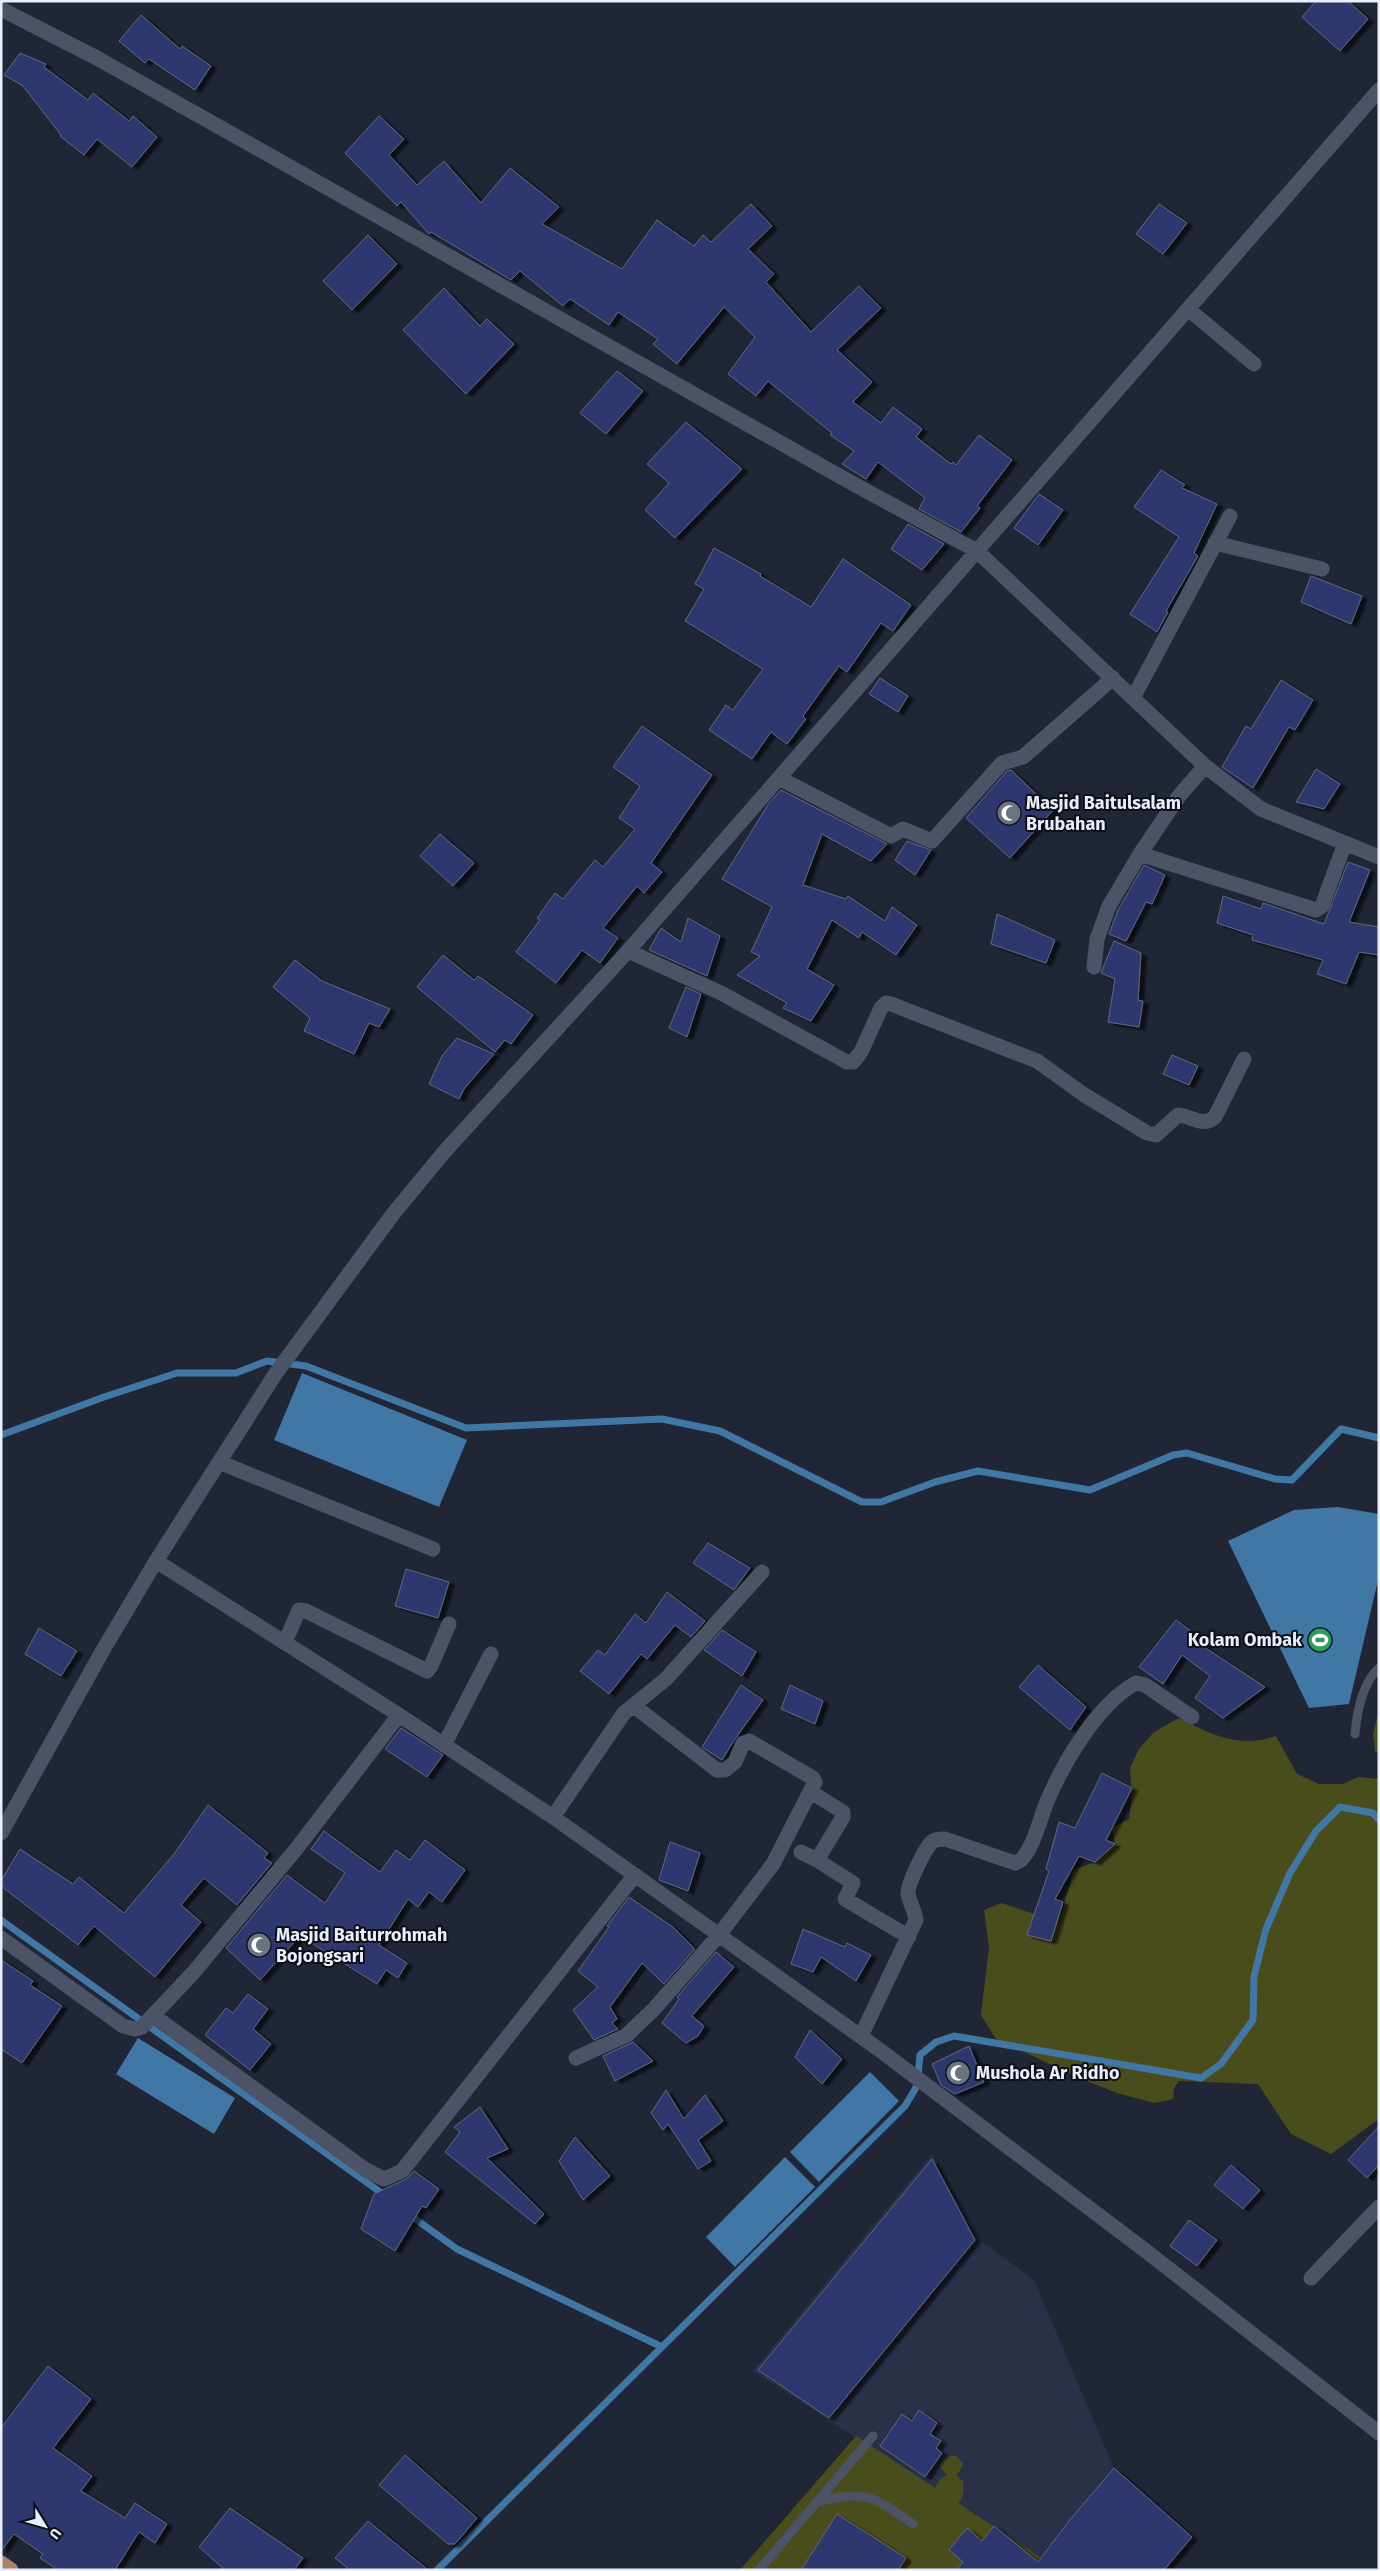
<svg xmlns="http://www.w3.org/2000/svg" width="1380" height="2571" font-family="'Fira Sans',sans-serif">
<defs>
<filter id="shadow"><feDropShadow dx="5.5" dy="3" stdDeviation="1" flood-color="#0009"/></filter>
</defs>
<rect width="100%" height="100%" fill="#212637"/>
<path fill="#2a3047" d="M 932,2154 L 977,2238 L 1034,2280 L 1114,2468 L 1192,2537 L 1164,2570 L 1032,2570 L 1039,2557 L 753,2371 Z"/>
<path fill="#494d1c" d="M 1379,1711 L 1379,1753 L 1375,1752 L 1373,1734 Z
M 1179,1718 C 1214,1736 1238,1748 1276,1736 L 1297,1774 L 1319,1784 L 1343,1784 L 1358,1777 L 1379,1779 L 1379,2119 L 1331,2154 L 1291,2134 L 1258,2084 L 1179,2081 L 1174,2088 L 1173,2099 L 1154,2103 L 1117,2093 L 1084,2080 L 996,2039 L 981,2015 L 989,1947 L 984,1910 L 1001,1903 L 1059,1922 L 1074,1870 L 1095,1862 L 1092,1844 L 1115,1844 L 1112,1828 L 1129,1819 L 1132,1796 L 1130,1768 L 1139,1749 L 1154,1732 Z
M 856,2436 L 935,2488 L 940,2479 L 947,2475 L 940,2467 C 943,2458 948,2455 957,2456 L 963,2464 L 960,2471 L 956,2475 L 963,2481 C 964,2490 964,2496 958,2503 L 1040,2557 L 1028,2570 L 740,2570 Z"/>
<path fill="#4077a4" d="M 302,1373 L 467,1440 L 439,1507 L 274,1440 Z
M 1338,1507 L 1379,1514 L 1379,1576 L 1349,1704 L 1309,1708 L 1228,1541 L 1294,1510 Z
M 138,2038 L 235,2098 L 214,2134 L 116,2074 Z
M 870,2072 L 899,2101 L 819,2182 L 790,2152 Z
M 785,2157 L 815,2187 L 735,2267 L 706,2237 Z"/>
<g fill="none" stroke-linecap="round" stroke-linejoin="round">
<path stroke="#4077a4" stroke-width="7" d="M 1,1435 L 104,1397 L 177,1373 L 236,1373 L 267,1361 L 306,1366 L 466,1428 L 662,1419 L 720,1431 L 862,1502 L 881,1502 L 935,1482 L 978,1471 L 1090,1490 L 1173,1455 L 1187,1453 L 1275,1479 L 1292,1480 L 1341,1429 L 1379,1438
M 1,1920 L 387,2197
M 407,2213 L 457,2249 L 660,2346
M 437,2570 L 905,2106 L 917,2086 L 920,2055 L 936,2042 L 954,2036 L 1201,2078 L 1221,2064 L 1253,2020 L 1254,1976 L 1266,1929 L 1290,1873 L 1316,1831 L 1340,1807 L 1373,1813 L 1379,1820"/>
</g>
<path fill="#2e396e" stroke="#61677b" filter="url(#shadow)" d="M 1316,1 L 1348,1 L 1368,19 L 1340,51 L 1302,17 Z
M 141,15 L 180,49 L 182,46 L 211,66 L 195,90 L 149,59 L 145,63 L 119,41 Z
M 20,53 L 46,64 L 44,67 L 88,100 L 93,93 L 129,121 L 133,116 L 157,137 L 132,167 L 97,139 L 84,155 L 60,136 L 61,135 L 23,86 L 4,75 Z
M 379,116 L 404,139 L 389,155 L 417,185 L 444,161 L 481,203 L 510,168 L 559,207 L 542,224 L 622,269 L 657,220 L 694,246 L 703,235 L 711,242 L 751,204 L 772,226 L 748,249 L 774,274 L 766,282 L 811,332 L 859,286 L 881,308 L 837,350 L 872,382 L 853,402 L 881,423 L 893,407 L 922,429 L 916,437 L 951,464 L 953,462 L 956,465 L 979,435 L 1012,460 L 977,506 L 980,508 L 961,532 L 919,509 L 925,498 L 878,462 L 866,479 L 842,464 L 854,451 L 830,435 L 832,433 L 768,381 L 756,396 L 728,374 L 755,337 L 724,307 L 677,364 L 653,344 L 658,339 L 618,312 L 609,325 L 570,299 L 563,306 L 520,271 L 511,280 L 431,232 L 429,234 L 401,202 L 397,206 L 345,153 Z
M 1159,204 L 1187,223 L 1163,254 L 1136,234 Z
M 368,235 L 397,264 L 352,310 L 323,281 Z
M 444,288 L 480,326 L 487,319 L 514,344 L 466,394 L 403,330 Z
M 617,371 L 643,391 L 606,434 L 580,413 Z
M 686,422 L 742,469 L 675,538 L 645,510 L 669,483 L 647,464 Z
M 1161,470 L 1185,485 L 1182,488 L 1217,504 L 1194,553 L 1198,556 L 1166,611 L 1168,612 L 1157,632 L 1130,614 L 1179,537 L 1134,507 Z
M 1039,494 L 1063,510 L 1038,545 L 1014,528 Z
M 908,524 L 944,544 L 922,570 L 891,549 Z
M 714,548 L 761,574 L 760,576 L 811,607 L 843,559 L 911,605 L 893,631 L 881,623 L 847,672 L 839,666 L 803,716 L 806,719 L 787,744 L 771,732 L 752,759 L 709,730 L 726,705 L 733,710 L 763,669 L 685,621 L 704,589 L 695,584 Z
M 1311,576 L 1362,596 L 1351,624 L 1301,602 Z
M 880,678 L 908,696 L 898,712 L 869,694 Z
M 1281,680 L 1313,700 L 1295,730 L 1289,727 L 1253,788 L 1222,767 L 1246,726 L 1251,729 Z
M 642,726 L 712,775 L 651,863 L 662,872 L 644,893 L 637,886 L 603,928 L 618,938 L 600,963 L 582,950 L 556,983 L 516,952 L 540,920 L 537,918 L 555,893 L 563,899 L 595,860 L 603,867 L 635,829 L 619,818 L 640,786 L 613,767 Z
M 1316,769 L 1340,784 L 1324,809 L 1296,802 Z
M 1011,770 L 1053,810 L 1010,858 L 966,818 L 1007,771 Z
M 781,790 L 887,844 L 871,861 L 822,834 L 803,885 L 846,899 L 848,896 L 885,921 L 892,907 L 917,925 L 896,955 L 862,932 L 859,938 L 832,920 L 807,969 L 834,985 L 811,1021 L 783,1008 L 787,1003 L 737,975 L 760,956 L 751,952 L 772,907 L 722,879 L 769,803 Z
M 440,834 L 474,863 L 453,886 L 420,856 Z
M 907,841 L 931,850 L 915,875 L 895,860 Z
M 1348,862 L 1370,870 L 1349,922 L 1379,927 L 1379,955 L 1359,952 L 1346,984 L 1317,974 L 1323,960 L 1252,940 L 1253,935 L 1217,923 L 1223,896 L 1261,909 L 1263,903 L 1324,924 Z
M 1144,865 L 1165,875 L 1152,904 L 1146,902 L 1126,941 L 1109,934 L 1118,910 Z
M 997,914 L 1055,940 L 1046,963 L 991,944 Z
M 688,918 L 720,936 L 707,976 L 649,950 L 661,928 L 681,942 Z
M 1114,941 L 1141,953 L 1138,1000 L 1143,1001 L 1139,1027 L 1108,1022 L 1115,979 L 1101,973 Z
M 443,955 L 474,980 L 478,976 L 533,1015 L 511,1044 L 505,1040 L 495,1052 L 417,987 Z
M 295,960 L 322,981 L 390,1009 L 379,1027 L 369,1023 L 354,1054 L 304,1031 L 310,1018 L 273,987 Z
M 686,987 L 701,994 L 687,1037 L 669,1028 Z
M 457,1038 L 494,1054 L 464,1089 L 459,1099 L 429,1084 L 442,1056 Z
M 1172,1055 L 1198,1066 L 1189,1085 L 1163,1074 Z
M 708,1543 L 750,1568 L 734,1590 L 693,1563 Z
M 406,1569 L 449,1582 L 438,1618 L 395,1606 Z
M 667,1592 L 705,1621 L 691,1637 L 675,1625 L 647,1659 L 641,1654 L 609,1694 L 580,1671 L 598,1650 L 605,1655 L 635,1614 L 646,1623 Z
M 1176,1620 L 1207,1643 L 1204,1647 L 1265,1687 L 1223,1718 L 1195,1698 L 1210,1676 L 1182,1655 L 1163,1684 L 1139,1667 Z
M 39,1628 L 77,1651 L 61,1676 L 25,1654 Z
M 722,1630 L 756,1652 L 742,1676 L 704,1650 Z
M 1038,1665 L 1086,1707 L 1070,1730 L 1019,1687 Z
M 741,1685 L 763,1700 L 735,1739 L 722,1760 L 702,1747 Z
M 790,1685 L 823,1701 L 815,1724 L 781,1709 Z
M 401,1728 L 443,1755 L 427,1777 L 385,1749 Z
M 1102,1773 L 1132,1788 L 1106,1840 L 1115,1844 L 1095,1862 L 1079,1856 L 1055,1899 L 1063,1902 L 1051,1941 L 1027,1935 L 1049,1871 L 1046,1869 L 1059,1822 L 1075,1828 Z
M 208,1805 L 268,1853 L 264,1858 L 272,1863 L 237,1905 L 204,1878 L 181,1905 L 201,1922 L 155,1977 L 94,1926 L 78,1945 L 1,1886 L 1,1881 L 20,1849 L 73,1884 L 79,1877 L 124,1913 L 174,1854 Z
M 324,1831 L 380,1872 L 396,1850 L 410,1860 L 425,1840 L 465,1870 L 442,1902 L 429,1892 L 418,1907 L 408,1899 L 379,1945 L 407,1963 L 398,1978 L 386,1970 L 377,1984 L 300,1936 L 260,1980 L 226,1948 L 287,1875 L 325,1903 L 345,1873 L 311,1849 Z
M 670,1842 L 700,1853 L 688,1891 L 659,1880 Z
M 629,1897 L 673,1927 L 695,1949 L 664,1984 L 642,1963 L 610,2007 L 617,2019 L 612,2023 L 618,2029 L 594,2040 L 573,2010 L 598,1987 L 578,1971 L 609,1927 L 607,1926 Z
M 803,1929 L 845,1947 L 847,1943 L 871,1955 L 856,1981 L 821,1957 L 813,1972 L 791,1964 Z
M 716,1952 L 734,1967 L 692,2016 L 704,2026 L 698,2036 L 686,2043 L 662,2023 L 679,1999 L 677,1997 Z
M 1,1960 L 33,1981 L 30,1985 L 62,2006 L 22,2063 L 1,2049 Z
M 248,1994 L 268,2009 L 253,2029 L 271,2044 L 250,2070 L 205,2035 L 226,2008 L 233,2013 Z
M 810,2030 L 842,2059 L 822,2084 L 795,2057 Z
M 633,2042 L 653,2061 L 615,2081 L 603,2056 Z
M 969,2046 L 984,2082 L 955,2094 L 941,2085 L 932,2064 Z
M 666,2090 L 684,2119 L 705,2095 L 723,2121 L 698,2140 L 711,2161 L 698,2169 L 668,2124 L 663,2130 L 651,2113 Z
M 480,2107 L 508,2149 L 487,2158 L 544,2214 L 535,2224 L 445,2152 L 460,2132 L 454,2127 Z
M 1379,2126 L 1379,2165 L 1367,2178 L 1348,2160 Z
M 575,2137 L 610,2176 L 583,2200 L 559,2161 Z
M 932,2159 L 975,2240 L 829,2418 L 758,2370 Z
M 1231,2165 L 1260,2190 L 1243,2209 L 1214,2185 Z
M 414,2171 L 439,2189 L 426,2208 L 422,2206 L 395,2251 L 361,2229 L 374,2194 L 406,2179 Z
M 1189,2220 L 1217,2240 L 1197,2266 L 1170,2246 Z
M 48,2366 L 91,2399 L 53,2448 L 92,2476 L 81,2491 L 125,2518 L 135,2503 L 167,2524 L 155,2543 L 139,2532 L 115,2570 L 58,2570 L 40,2558 L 43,2554 L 14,2534 L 1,2551 L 1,2428 Z
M 919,2410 L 937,2423 L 930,2434 L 941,2441 L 936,2448 L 942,2453 L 925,2477 L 880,2446 L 902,2414 L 912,2421 Z
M 405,2455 L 477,2518 L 455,2544 L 448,2544 L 379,2485 Z
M 1114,2468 L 1192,2537 L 1164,2570 L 956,2570 L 963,2562 L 949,2550 L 967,2528 L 982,2541 L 994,2526 L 1038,2562 L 1069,2521 Z
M 230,2508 L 303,2558 L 294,2570 L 225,2570 L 199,2547 Z
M 837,2514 L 906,2558 L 898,2570 L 801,2570 Z
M 368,2521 L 428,2570 L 350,2570 L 335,2558 Z"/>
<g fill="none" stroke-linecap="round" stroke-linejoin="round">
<path stroke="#4d5366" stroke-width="9" d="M 1355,1734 C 1357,1711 1362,1683 1379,1668
M 817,2502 C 866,2489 874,2497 913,2524
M 759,2570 L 873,2436"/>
<path stroke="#4d5366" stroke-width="15" d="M 1,9 L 95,57 L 850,482 L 977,551 L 1205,766 L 1261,809 L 1379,857
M 1188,309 L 1254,364
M 1215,543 L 1322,569
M 1133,698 L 1230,516
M 779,778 L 891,836 L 903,829 L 932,841 L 1002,763 L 1023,757 L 1113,678
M 1140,854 L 1316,910 L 1322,906 L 1345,843
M 628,951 L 721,993 L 847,1062 L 853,1062 L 861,1052 L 881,1008 L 886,1003 L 891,1004 L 1037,1061 L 1083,1094 L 1147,1133 L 1156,1135 L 1178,1115 C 1192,1116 1203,1128 1215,1117 L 1244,1059
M 1094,967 L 1097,939 L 1109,906 L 1140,854 L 1179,796 L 1205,766
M 219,1462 L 433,1549
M 156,1561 L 399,1715 L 553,1817 L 719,1935 L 881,2051 L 1146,2251 L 1379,2433
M 285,1642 L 299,1610 L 306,1611 L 427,1671 L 431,1666 L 449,1624
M 444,1745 L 491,1654
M 811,1792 L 843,1812 L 843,1817 L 817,1860 L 853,1883 L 845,1899 L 909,1937
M 553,1817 L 624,1713 L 666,1679 L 762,1572
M 1,1833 L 103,1650 L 156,1561 L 276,1373 L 393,1214 L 445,1151 L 628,951 L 1379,90
M 801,1852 L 817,1860
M 1,1938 L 123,2026 L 135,2029 L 142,2027 L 193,1973 L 297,1848 L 399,1715
M 154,2016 L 366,2170 L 384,2179 L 402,2171 L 635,1875
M 861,2036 L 916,1920 C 915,1911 910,1904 908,1894 C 907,1885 924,1851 930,1844 C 934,1839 939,1839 945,1839 L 1015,1863 L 1021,1860 C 1034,1846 1039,1822 1046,1804 C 1062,1765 1097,1704 1136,1683 L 1145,1685 L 1192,1717
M 576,2058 L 627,2035 L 654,2009 L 719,1935 L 773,1864 L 815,1782 L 813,1778 L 749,1741 L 743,1743 L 735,1762 L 725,1770 L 717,1770 L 634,1706
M 1311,2278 L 1379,2207"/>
<path stroke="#ab8465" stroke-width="15" d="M 1,2563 L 11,2570"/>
</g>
<defs>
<symbol id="mosque-disc" viewBox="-11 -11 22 22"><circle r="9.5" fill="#6b7280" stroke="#0d0f17"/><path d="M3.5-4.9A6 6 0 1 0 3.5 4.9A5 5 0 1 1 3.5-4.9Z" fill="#fff"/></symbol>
<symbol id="stadium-disc" viewBox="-11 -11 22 22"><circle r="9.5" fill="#2e9e5b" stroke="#0d0f17"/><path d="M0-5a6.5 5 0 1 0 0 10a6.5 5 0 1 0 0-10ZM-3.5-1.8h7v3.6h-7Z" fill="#fff"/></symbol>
</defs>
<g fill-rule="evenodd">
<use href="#mosque-disc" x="995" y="799" width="28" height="28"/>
<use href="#stadium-disc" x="1306" y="1626" width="28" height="28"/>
<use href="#mosque-disc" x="245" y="1931" width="28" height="28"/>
<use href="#mosque-disc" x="944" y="2059" width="28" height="28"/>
</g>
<g text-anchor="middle" stroke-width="4" stroke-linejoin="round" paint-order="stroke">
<g font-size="18" font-weight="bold" fill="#eaeefa" stroke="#0d0f17" text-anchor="start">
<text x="1026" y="809">Masjid Baitulsalam<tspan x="1026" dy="21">Brubahan</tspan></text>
<text x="1302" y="1646" text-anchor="end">Kolam Ombak</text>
<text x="276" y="1941">Masjid Baiturrohmah<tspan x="276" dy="21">Bojongsari</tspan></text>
<text x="976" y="2079">Mushola Ar Ridho</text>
</g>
</g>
<rect width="1380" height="2571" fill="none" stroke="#eaeefa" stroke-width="5"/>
<g transform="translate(45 2526) rotate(127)" stroke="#0d0f17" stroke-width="4" paint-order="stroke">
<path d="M0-4L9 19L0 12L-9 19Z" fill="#eaeefa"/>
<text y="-8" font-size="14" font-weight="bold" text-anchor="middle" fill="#eaeefa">U</text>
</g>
</svg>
